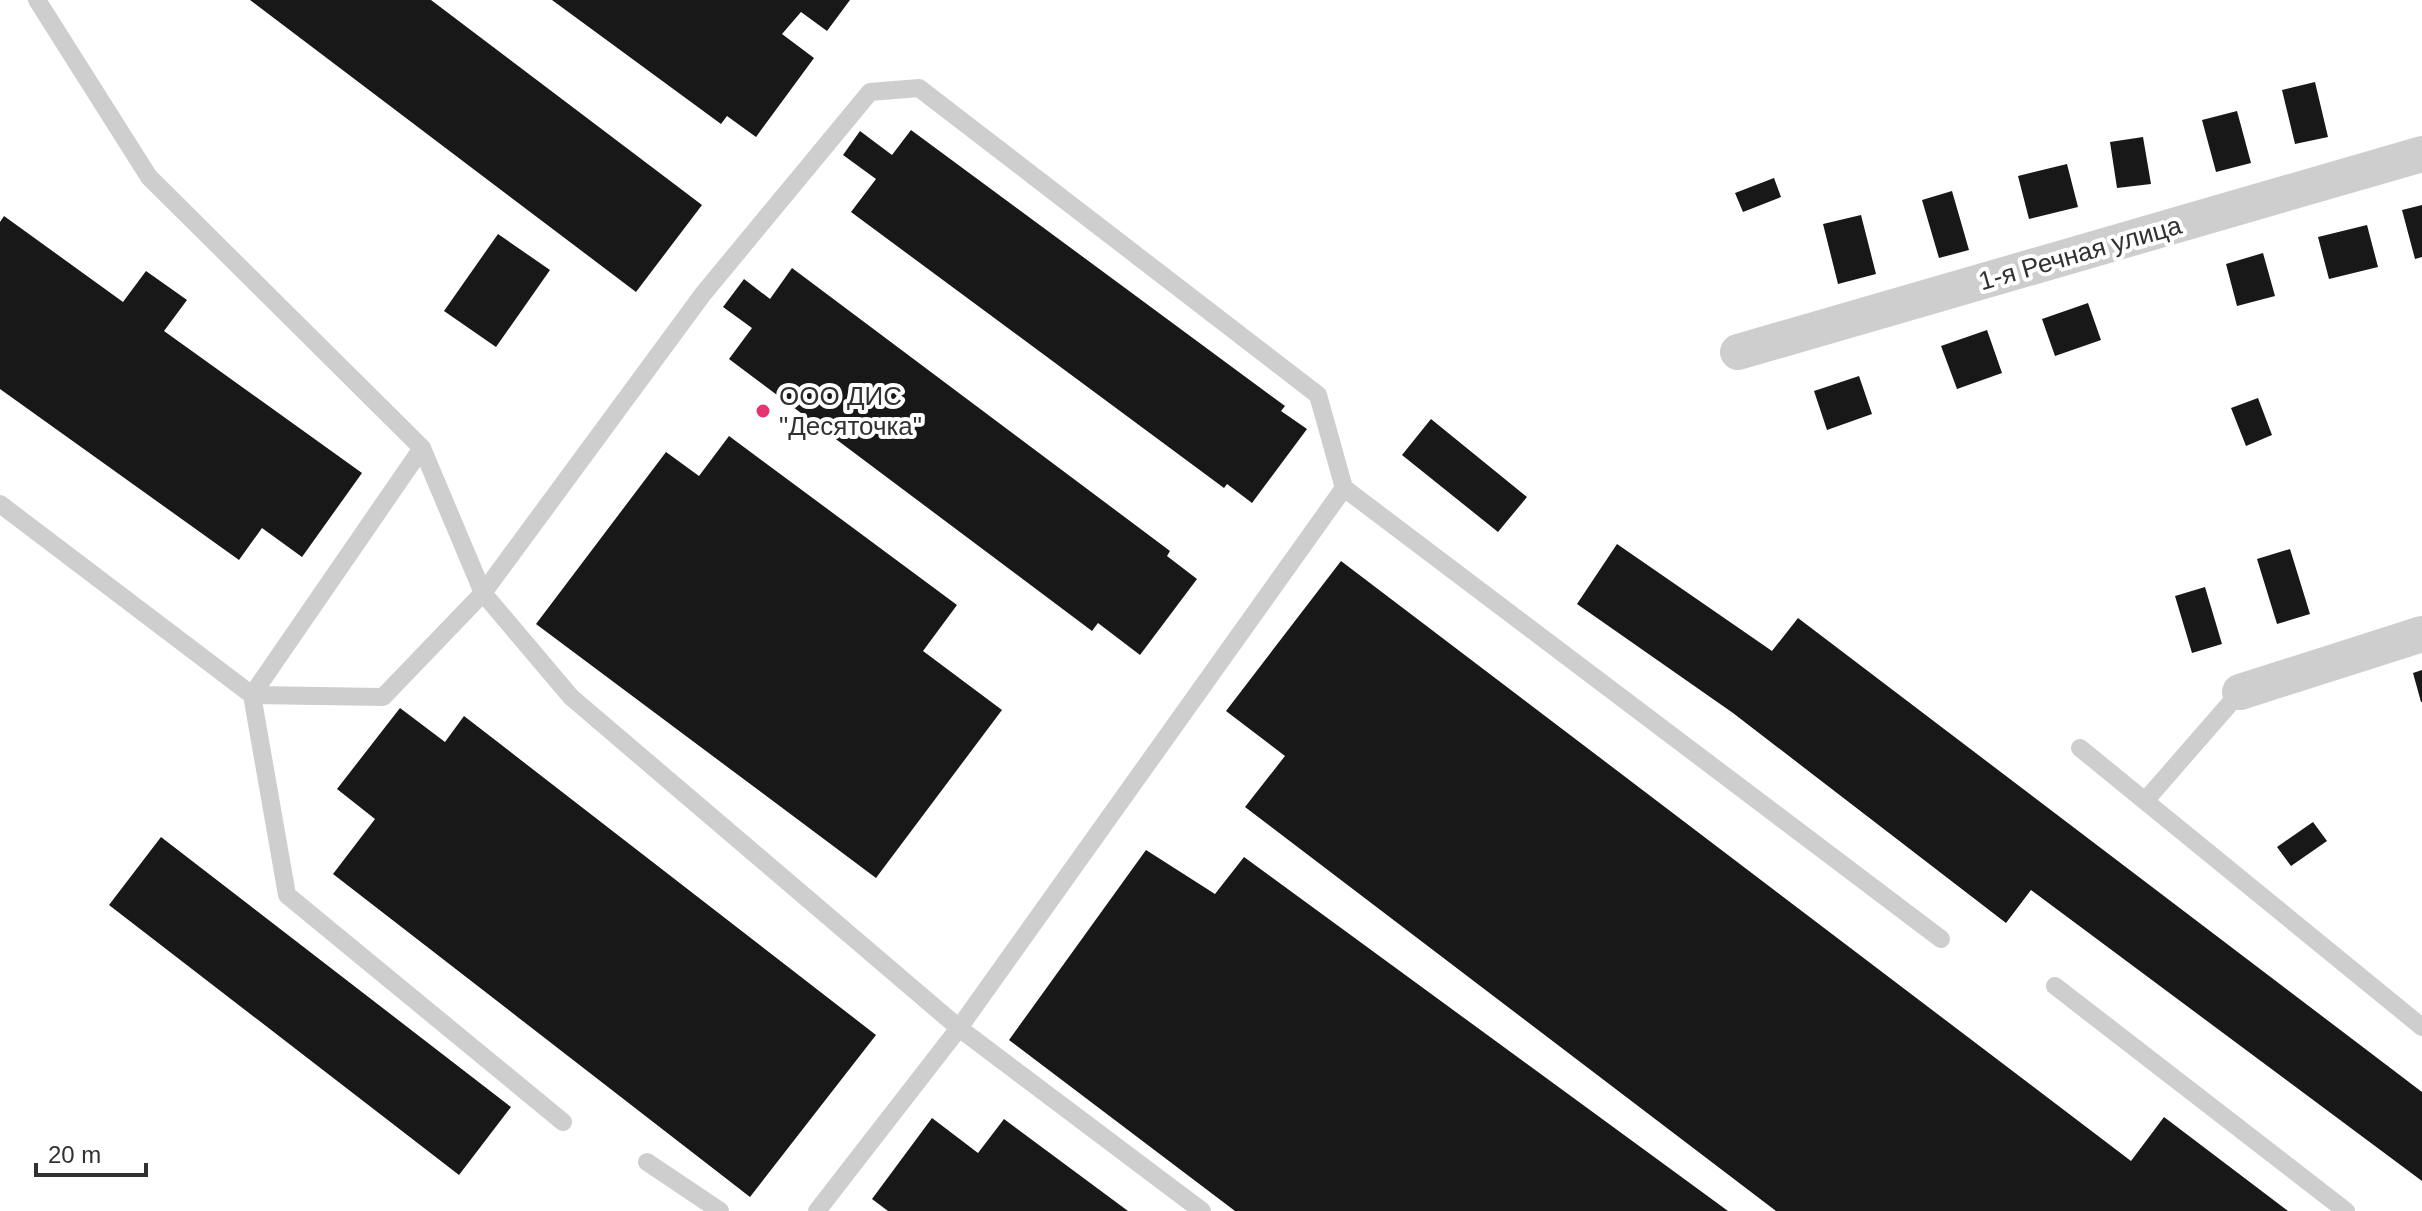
<svg xmlns="http://www.w3.org/2000/svg" width="2422" height="1211" font-family="Arial,sans-serif">
<rect width="100%" height="100%" fill="#fff"/>
<path fill="#181818" d="M 250,0 L 431,0 L 702,205 L 636,292 Z
M 552,0 L 850,0 L 827,31 L 801,12 L 782,34 L 814,58 L 756,137 L 727,116 L 721,124 Z
M 2315,82 L 2328,137 L 2295,144 L 2282,90 Z
M 2237,111 L 2251,163 L 2216,172 L 2202,120 Z
M 911,130 L 1285,406 L 1281,411 L 1307,429 L 1252,503 L 1227,484 L 1224,488 L 851,212 L 876,179 L 843,155 L 860,131 L 892,155 Z
M 2143,137 L 2151,184 L 2117,188 L 2110,142 Z
M 2067,164 L 2078,207 L 2029,219 L 2018,176 Z
M 1774,178 L 1781,197 L 1743,212 L 1735,193 Z
M 1952,191 L 1969,250 L 1939,258 L 1922,200 Z
M 2422,205 L 2422,257 L 2415,259 L 2402,210 Z
M 1861,215 L 1876,274 L 1838,284 L 1823,224 Z
M 4,216 L 123,302 L 146,271 L 187,300 L 164,331 L 362,473 L 302,557 L 262,528 L 239,560 L 0,389 L 0,222 Z
M 2367,225 L 2378,267 L 2329,279 L 2318,237 Z
M 498,234 L 550,270 L 496,347 L 444,311 Z
M 2263,253 L 2275,296 L 2237,306 L 2226,264 Z
M 792,268 L 1170,551 L 1167,556 L 1197,579 L 1140,655 L 1098,623 L 1092,631 L 729,359 L 752,328 L 723,307 L 744,279 L 770,299 Z
M 2088,303 L 2101,340 L 2055,356 L 2042,319 Z
M 1987,330 L 2002,373 L 1957,389 L 1941,346 Z
M 1859,376 L 1872,414 L 1827,430 L 1814,391 Z
M 2258,398 L 2272,435 L 2246,446 L 2231,408 Z
M 1431,419 L 1527,497 L 1498,532 L 1402,455 Z
M 729,436 L 957,605 L 923,651 L 1002,710 L 876,878 L 536,624 L 666,452 L 699,476 Z
M 1617,544 L 1772,651 L 1798,618 L 2422,1092 L 2422,1181 L 2031,890 L 2006,923 L 1733,713 L 1577,604 Z
M 2290,549 L 2310,614 L 2277,624 L 2257,559 Z
M 1341,561 L 2131,1161 L 2164,1117 L 2288,1211 L 1776,1211 L 1245,807 L 1285,756 L 1226,711 Z
M 2205,587 L 2222,644 L 2192,653 L 2175,596 Z
M 2422,670 L 2422,702 L 2421,702 L 2413,673 Z
M 400,708 L 445,742 L 464,716 L 876,1035 L 750,1197 L 333,874 L 375,819 L 337,789 Z
M 2313,822 L 2327,841 L 2291,866 L 2277,847 Z
M 161,837 L 511,1107 L 459,1175 L 109,905 Z
M 1146,850 L 1215,894 L 1244,857 L 1728,1211 L 1235,1211 L 1009,1040 Z
M 932,1118 L 978,1153 L 1004,1119 L 1128,1211 L 888,1211 L 872,1199 Z"/>
<g fill="none" stroke-linecap="round" stroke-linejoin="round">
<path stroke="#cecece" stroke-width="18" d="M 37,0 L 149,177 L 422,448 L 483,593 L 571,697 L 959,1028 L 1202,1211
M 0,504 L 252,695 L 422,448
M 2080,748 L 2422,1027
M 2145,801 L 2240,692
M 2055,986 L 2346,1211
M 563,1122 L 287,895 L 252,695 L 383,697 L 483,593 L 703,294 L 870,92 L 919,88 L 1318,395 L 1344,488
M 647,1162 L 720,1211
M 817,1211 L 959,1028 L 1344,488 L 1941,939"/>
<path stroke="#cecece" stroke-width="36" d="M 1738,352 L 2422,154
M 2240,692 L 2422,634"/>
</g>
<circle fill="#e63473" stroke="#fff" stroke-width="3" cx="763" cy="411" r="8"/>
<g text-anchor="middle" stroke-width="8" stroke-linejoin="round" paint-order="stroke">
<g font-size="26" fill="#313131" stroke="#fff">
<text transform="translate(2080 253) rotate(-16)" y="9">1-я Речная улица</text>
</g>
<g font-size="26" fill="#313131" stroke="#fff" text-anchor="start">
<text x="779" y="405">ООО ДИС<tspan x="779" dy="30">"Десяточка"</tspan></text>
</g>
</g>
<path d="M36 1163v12h110v-12" fill="none" stroke="#313131" stroke-width="4"/>
<text x="48" y="1163" font-size="24" fill="#313131" stroke="#ffffff" stroke-width="6" paint-order="stroke">20 m</text>
</svg>
